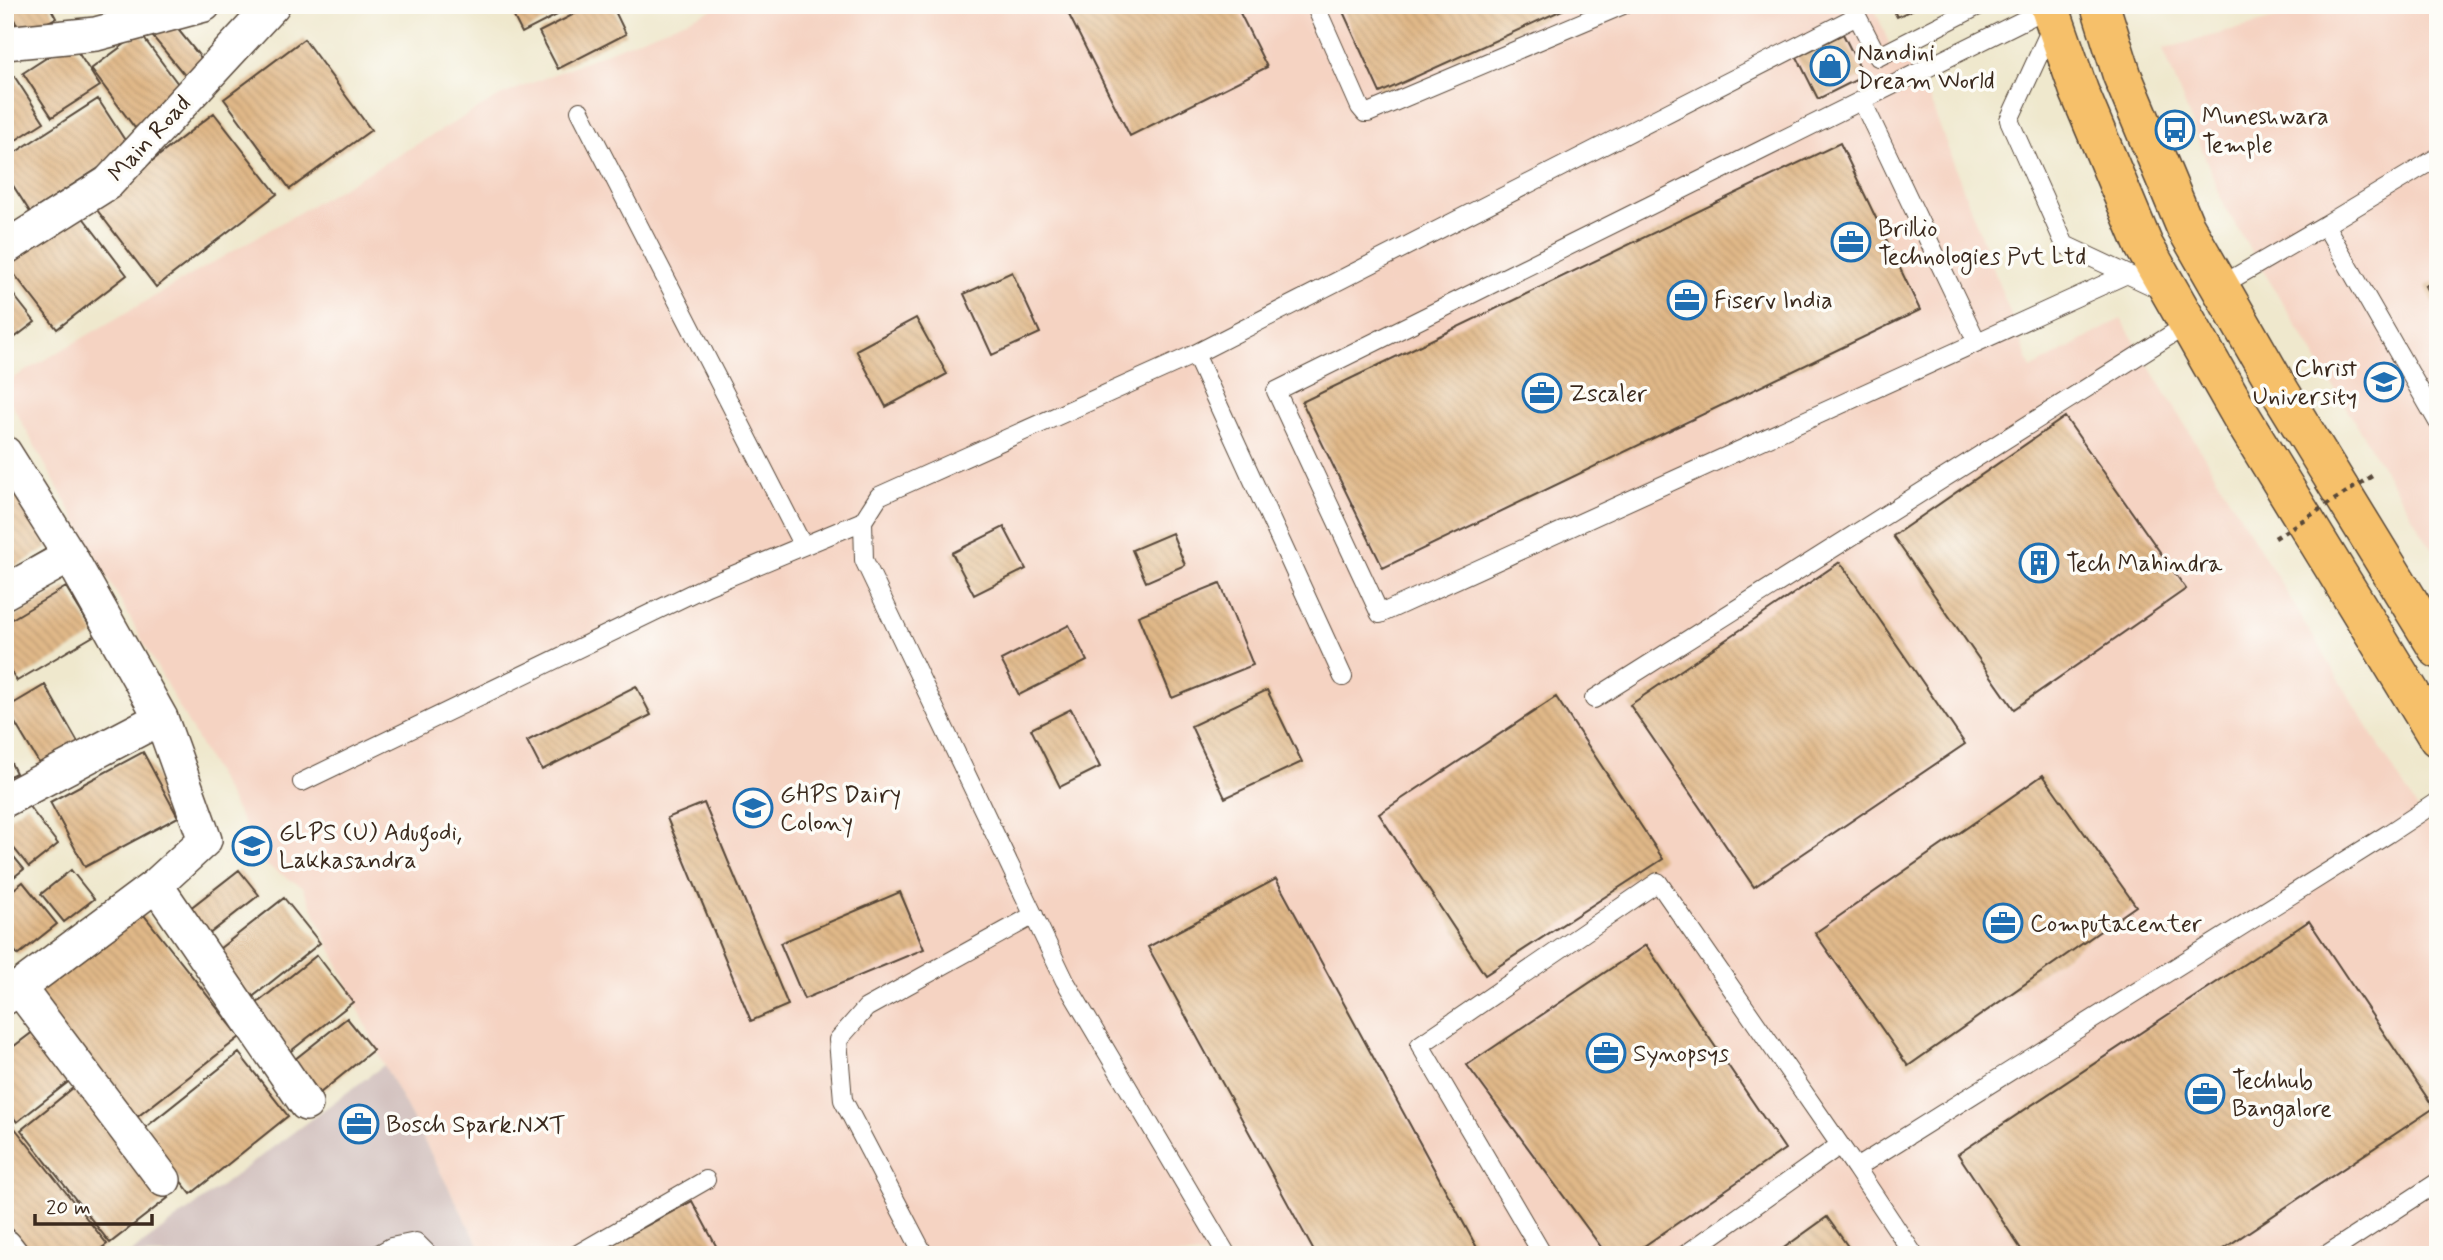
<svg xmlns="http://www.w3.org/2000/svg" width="2443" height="1260" font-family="Mynerve,sans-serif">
<defs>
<pattern id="building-back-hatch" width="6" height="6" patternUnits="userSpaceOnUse" patternTransform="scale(1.75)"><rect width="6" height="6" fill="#e0b888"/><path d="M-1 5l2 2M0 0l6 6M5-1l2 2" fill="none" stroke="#c19e75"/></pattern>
</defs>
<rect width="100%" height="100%" fill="#fdfcf7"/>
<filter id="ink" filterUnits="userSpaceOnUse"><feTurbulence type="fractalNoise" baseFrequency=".0143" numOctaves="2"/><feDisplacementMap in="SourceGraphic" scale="14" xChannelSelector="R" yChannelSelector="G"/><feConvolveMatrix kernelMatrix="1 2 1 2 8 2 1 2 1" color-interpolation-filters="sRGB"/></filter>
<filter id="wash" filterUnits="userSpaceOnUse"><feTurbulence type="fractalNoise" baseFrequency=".00686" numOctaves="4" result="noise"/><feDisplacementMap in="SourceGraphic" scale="28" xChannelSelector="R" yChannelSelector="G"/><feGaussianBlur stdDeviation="1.57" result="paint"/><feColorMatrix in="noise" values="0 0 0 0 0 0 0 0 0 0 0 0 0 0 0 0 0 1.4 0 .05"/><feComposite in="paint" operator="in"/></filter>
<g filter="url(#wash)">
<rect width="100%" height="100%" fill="#efe8cd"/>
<path fill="#f5d3c2" d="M 723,5 L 1873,5 L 1898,65 L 1914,58 L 2031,369 L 2121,319 L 2438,843 L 2438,1255 L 484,1255 L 384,1065 L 303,887 L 267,866 L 5,392 L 5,383 L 500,96 Z
M 2327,5 L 2438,5 L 2438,559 L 2224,206 L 2163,49 Z"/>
<path fill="#d1c0bd" d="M 384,1065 L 484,1255 L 128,1255 Z"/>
<g id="blocks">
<path fill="url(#building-back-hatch)" d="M 7,5 L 49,5 L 56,18 L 22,36 Z
M 508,5 L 552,5 L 557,15 L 522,33 Z
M 592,5 L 612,5 L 626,34 L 558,69 L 539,32 Z
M 1064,5 L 1236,5 L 1267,67 L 1130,136 Z
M 1340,5 L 1573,5 L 1380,93 Z
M 1891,5 L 1922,5 L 1897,17 Z
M 172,22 L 210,69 L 192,84 L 153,37 Z
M 140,33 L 184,92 L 135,128 L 91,69 Z
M 1843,34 L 1864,76 L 1818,99 L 1797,57 Z
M 304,39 L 371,130 L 290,189 L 224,99 Z
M 71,42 L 100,86 L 52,117 L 23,73 Z
M 5,62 L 44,122 L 5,147 Z
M 98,99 L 130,148 L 30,212 L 5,173 L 5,159 Z
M 214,113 L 277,194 L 156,287 L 94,206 Z
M 1840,143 L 1920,310 L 1383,568 L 1302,402 Z
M 78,211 L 127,275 L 57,329 L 8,266 Z
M 1012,272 L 1040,333 L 992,355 L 964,294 Z
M 2438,280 L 2438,310 L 2425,286 Z
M 5,284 L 35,322 L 5,345 Z
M 916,318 L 947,374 L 886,407 L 856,350 Z
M 2065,417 L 2186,589 L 2014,709 L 1893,536 Z
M 5,475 L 48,548 L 5,573 Z
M 1004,527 L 1026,569 L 974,595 L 952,553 Z
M 1172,533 L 1185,565 L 1146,582 L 1132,550 Z
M 1840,562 L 1965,744 L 1754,887 L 1630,705 Z
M 1220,583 L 1253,665 L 1172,698 L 1138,616 Z
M 66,587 L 95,635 L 17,681 L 5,661 L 5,623 Z
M 1069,625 L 1087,661 L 1019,695 L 1001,660 Z
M 45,685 L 80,746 L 42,768 L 6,708 Z
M 636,686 L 651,715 L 542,770 L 527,741 Z
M 1267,690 L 1302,762 L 1225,798 L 1191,726 Z
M 1556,697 L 1663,859 L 1485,975 L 1379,814 Z
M 1071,709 L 1100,767 L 1060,787 L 1031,729 Z
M 5,751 L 16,773 L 5,778 Z
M 143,752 L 178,817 L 85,867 L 50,802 Z
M 2043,775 L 2136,906 L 1908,1066 L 1815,933 Z
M 704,803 L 788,1005 L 751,1021 L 667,818 Z
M 27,804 L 58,844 L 29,867 L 5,837 L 5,821 Z
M 5,846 L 24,869 L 5,884 Z
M 71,870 L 94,899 L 64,922 L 41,894 Z
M 239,870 L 259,895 L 204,938 L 184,913 Z
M 1276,879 L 1481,1255 L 1316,1255 L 1148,947 Z
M 23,882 L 57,924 L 18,955 L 5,938 L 5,896 Z
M 900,892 L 924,949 L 804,999 L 780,943 Z
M 284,898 L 320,943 L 250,999 L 214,953 Z
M 136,905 L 240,1037 L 132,1121 L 28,989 Z
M 2309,921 L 2434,1108 L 2214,1255 L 2025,1255 L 1958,1154 Z
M 1646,945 L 1785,1149 L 1631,1255 L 1607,1255 L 1467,1065 Z
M 317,955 L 353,1002 L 287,1054 L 251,1008 Z
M 347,1018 L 373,1050 L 320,1093 L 294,1060 Z
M 34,1031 L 72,1079 L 17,1122 L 5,1106 L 5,1053 Z
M 239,1053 L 288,1116 L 191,1194 L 141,1131 Z
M 78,1084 L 168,1198 L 110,1243 L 21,1130 Z
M 10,1122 L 107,1244 L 93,1255 L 32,1255 L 5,1220 L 5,1126 Z
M 692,1201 L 721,1255 L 592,1255 Z
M 1827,1217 L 1854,1255 L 1774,1255 Z"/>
</g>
</g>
<g filter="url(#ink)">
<use href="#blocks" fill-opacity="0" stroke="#564638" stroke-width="2"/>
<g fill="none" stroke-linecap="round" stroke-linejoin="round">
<defs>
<path id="service" d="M 1315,5 L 1360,107 L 1365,113 L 1368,113 L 1623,5
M 2050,7 L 1276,391 L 1380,614 L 2127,274
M 2053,24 L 2009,120 L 2065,245 L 2163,291
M 1862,101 L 1977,342
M 580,111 L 803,546
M 2325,225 L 2438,157
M 2220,286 L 2325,225 L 2438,422
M 1195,354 L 1343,677
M 1594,699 L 2188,324
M 302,782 L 707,586 L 863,521
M 377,1255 L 391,1247 L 416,1242 L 429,1255
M 576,1255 L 706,1180
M 924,1255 L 843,1100 L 838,1040 L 866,1008 L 1034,915
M 1227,1255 L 1065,981 L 864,560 L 863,521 L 879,496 L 1195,354 L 1857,16 L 1878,57 L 1980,5
M 1543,1255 L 1420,1045 L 1658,882 L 1856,1168
M 1685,1255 L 1840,1145
M 1914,1255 L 1856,1168 L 2388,834 L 2438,801
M 2326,1255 L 2438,1182"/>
<path id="minor" d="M 5,43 L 96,34 L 204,5
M 5,248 L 108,183 L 273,5
M 5,453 L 70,556 L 161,718 L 205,840 L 156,885 L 5,998
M 5,592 L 70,556
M 5,800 L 161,718
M 156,885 L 306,1104
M 19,988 L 164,1180
M 5,1246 L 12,1255"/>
<path id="primary" d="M 2049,5 L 2079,91 L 2144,246 L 2241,416 L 2438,738
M 2100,5 L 2122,75 L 2185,226 L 2281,393 L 2438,649"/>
</defs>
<use href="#service" stroke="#564638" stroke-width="20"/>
<use href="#minor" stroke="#564638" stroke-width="36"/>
<use href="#primary" stroke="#564638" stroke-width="41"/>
<use href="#service" stroke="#fff" stroke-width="18"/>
<use href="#minor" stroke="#fff" stroke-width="33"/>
<use href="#primary" stroke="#f6c06b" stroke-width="38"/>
<path stroke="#564638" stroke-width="4.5" stroke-dasharray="5 5" stroke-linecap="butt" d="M 2275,538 L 2375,474"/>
</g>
</g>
<defs>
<symbol id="shop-ring" viewBox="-11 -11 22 22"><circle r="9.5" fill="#fdfcf7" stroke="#1f6fb2" stroke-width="1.5"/><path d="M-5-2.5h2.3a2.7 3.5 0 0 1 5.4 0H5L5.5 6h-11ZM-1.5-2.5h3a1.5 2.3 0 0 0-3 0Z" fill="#1f6fb2"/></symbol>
<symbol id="bus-ring" viewBox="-11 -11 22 22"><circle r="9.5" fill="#fdfcf7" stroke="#1f6fb2" stroke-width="1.5"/><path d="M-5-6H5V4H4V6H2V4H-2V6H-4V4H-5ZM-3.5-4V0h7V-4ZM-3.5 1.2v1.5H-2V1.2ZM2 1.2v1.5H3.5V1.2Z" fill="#1f6fb2"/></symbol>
<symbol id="office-ring" viewBox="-11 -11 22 22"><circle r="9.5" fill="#fdfcf7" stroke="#1f6fb2" stroke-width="1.5"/><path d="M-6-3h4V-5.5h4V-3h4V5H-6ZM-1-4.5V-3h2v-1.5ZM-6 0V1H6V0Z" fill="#1f6fb2"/></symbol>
<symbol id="university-ring" viewBox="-11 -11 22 22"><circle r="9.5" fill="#fdfcf7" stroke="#1f6fb2" stroke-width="1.5"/><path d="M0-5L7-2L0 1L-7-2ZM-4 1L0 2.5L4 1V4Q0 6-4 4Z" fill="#1f6fb2"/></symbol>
<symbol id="building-ring" viewBox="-11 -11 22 22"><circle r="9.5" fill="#fdfcf7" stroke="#1f6fb2" stroke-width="1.5"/><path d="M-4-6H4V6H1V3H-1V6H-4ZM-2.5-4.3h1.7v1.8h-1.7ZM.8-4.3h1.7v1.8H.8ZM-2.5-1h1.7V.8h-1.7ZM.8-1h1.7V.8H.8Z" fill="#1f6fb2"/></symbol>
<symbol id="school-ring" viewBox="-11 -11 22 22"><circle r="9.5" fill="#fdfcf7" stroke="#1f6fb2" stroke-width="1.5"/><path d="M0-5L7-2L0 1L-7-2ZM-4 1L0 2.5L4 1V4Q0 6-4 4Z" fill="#1f6fb2"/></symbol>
</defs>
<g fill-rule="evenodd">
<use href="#shop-ring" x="1808" y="44" width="44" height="44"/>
<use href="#bus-ring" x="2153" y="108" width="44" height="44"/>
<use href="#office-ring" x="1829" y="220" width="44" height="44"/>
<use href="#office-ring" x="1665" y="278" width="44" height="44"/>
<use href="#university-ring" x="2362" y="360" width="44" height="44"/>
<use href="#office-ring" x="1520" y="371" width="44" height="44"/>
<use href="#building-ring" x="2017" y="541" width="44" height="44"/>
<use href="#school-ring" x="731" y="786" width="44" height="44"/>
<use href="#school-ring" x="230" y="824" width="44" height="44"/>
<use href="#office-ring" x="1981" y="901" width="44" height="44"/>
<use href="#office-ring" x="1584" y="1031" width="44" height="44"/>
<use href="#office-ring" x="2183" y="1072" width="44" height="44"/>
<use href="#office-ring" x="337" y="1102" width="44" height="44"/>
</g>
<g text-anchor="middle" stroke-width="7" stroke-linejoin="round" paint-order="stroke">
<g font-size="24" fill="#3b2a1e" stroke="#fdfcf7" text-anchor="start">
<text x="1857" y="60">Nandini<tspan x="1857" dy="28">Dream World</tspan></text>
<text x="2202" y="124">Muneshwara<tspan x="2202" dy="28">Temple</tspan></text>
<text x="1878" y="236">Brillio<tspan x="1878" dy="28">Technologies Pvt Ltd</tspan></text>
<text x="1714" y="308">Fiserv India</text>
<text x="2357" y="376" text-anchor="end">Christ<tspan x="2357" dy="28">University</tspan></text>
<text x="1569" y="401">Zscaler</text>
<text x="2066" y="571">Tech Mahindra</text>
<text x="780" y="802">GHPS Dairy<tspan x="780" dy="28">Colony</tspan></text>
<text x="279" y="840">GLPS (U) Adugodi,<tspan x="279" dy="28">Lakkasandra</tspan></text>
<text x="2030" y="931">Computacenter</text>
<text x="1633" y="1061">Synopsys</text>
<text x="2232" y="1088">Techhub<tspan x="2232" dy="28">Bangalore</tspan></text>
<text x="386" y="1132">Bosch Spark.NXT</text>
</g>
<g font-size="24" fill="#3b2a1e" stroke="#fdfcf7">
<text transform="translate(149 138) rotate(-47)" y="8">Main Road</text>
</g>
</g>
<rect width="2443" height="1260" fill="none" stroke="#fdfcf7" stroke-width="28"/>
<path d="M35 1214v10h117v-10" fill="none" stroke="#3b2a1e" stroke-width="3.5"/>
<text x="46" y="1214" font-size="21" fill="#3b2a1e" stroke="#fdfcf7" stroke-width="5" paint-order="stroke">20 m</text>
</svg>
